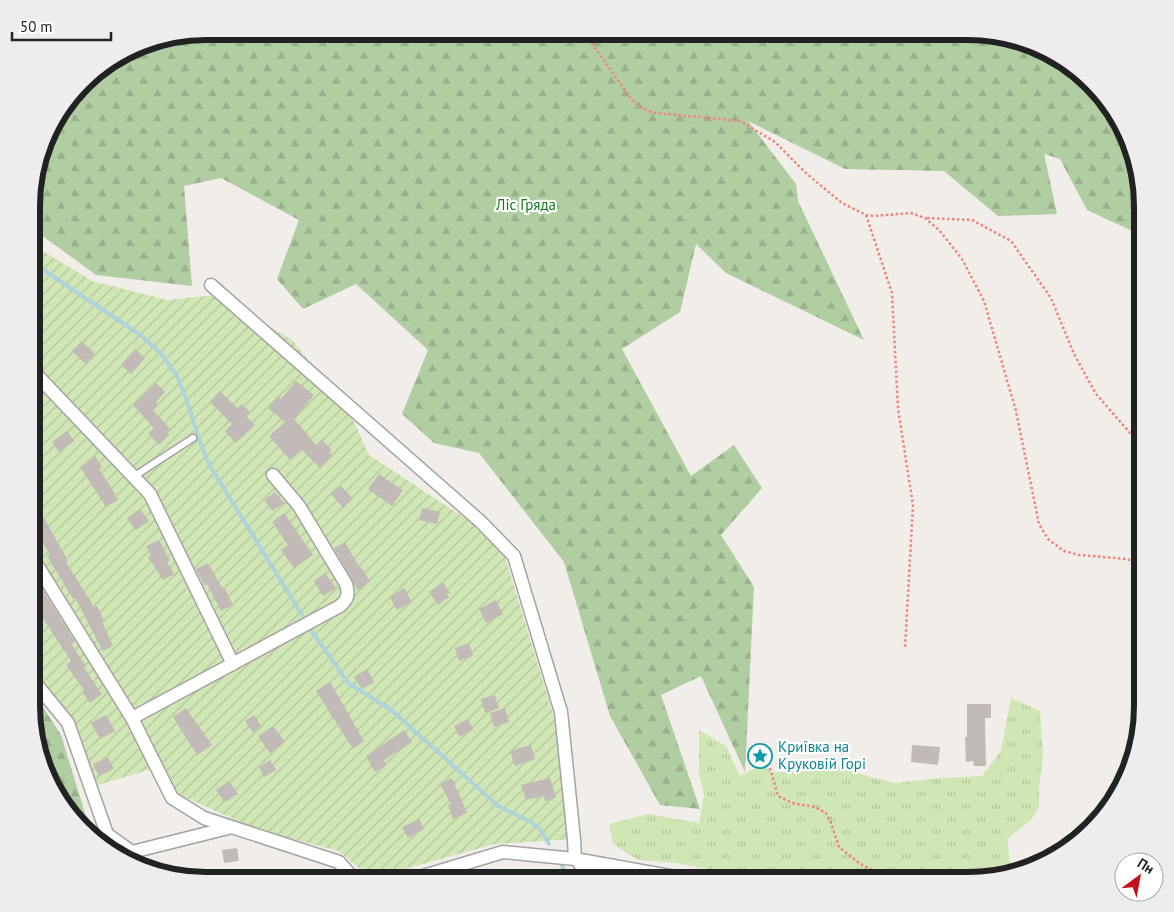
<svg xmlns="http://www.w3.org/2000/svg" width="1174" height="912" font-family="'PT Sans',sans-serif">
<defs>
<pattern id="grass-tufts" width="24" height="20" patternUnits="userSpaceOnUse" patternTransform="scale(1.25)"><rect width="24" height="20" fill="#d0e6b5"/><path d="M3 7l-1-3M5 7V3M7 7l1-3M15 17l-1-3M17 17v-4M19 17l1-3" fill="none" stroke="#b2c59b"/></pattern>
<pattern id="forest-firs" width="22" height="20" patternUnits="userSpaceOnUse" patternTransform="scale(1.25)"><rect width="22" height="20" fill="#b1cda2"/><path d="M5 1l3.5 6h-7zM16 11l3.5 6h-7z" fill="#98b08b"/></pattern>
<pattern id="garden-furrows" width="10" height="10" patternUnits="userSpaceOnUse" patternTransform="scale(1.25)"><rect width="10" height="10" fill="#d0e6b5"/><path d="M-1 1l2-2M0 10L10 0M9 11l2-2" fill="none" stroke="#b2c59b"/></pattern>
</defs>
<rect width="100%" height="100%" fill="#f1eeea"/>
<path fill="url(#grass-tufts)" d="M 1011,698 L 1040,711 L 1043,756 L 1039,788 L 1039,808 L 1031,820 L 1007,839 L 1011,872 L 968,881 L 775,881 L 676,863 L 638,860 L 613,844 L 609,824 L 648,814 L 699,823 L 704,795 L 699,773 L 699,730 L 726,746 L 740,776 L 763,764 L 771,772 L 794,772 L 836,766 L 870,777 L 896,783 L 940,778 L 982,776 L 1001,751 Z"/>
<path fill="url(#forest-firs)" d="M 206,31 L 979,32 L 1034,44 L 1083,75 L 1125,129 L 1143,206 L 1143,236 L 1087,210 L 1060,159 L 1044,154 L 1057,214 L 998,216 L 944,171 L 845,169 L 748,121 L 796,184 L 798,201 L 864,340 L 726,273 L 696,244 L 680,312 L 622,349 L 691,476 L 734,445 L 762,488 L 721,535 L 754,587 L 745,772 L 701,676 L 661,695 L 700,809 L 660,805 L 610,716 L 564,562 L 479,453 L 434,443 L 402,414 L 428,350 L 356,284 L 303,309 L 277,279 L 299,220 L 221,178 L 184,186 L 192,286 L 96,275 L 33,229 L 33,183 L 55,119 L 91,75 L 150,41 Z
M 32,690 L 61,735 L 85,813 L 80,823 L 49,783 L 32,717 Z"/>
<path fill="url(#garden-furrows)" d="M 33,245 L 92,281 L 167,300 L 217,295 L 292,340 L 349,411 L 369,455 L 474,524 L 505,557 L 553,714 L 574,839 L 495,844 L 386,874 L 367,875 L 339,851 L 258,830 L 182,796 L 151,769 L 95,786 L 74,721 L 32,673 Z"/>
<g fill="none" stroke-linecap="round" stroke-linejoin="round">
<path stroke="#aed3db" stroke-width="4" d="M 33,263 L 142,336 L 162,355 L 177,376 L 187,401 L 200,443 L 210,466 L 302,615
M 311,630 L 348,683 L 390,709 L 498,806 L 529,821 L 540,829 L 549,844
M 562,866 L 570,881"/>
</g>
<path fill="#c2bab6" d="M 82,341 L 95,354 L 86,364 L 72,351 Z
M 135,349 L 145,358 L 131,374 L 121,365 Z
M 296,381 L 314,395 L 294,419 L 316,445 L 322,440 L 332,450 L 329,452 L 333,456 L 320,468 L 302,450 L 290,460 L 269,436 L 285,422 L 268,408 L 278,396 L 281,399 Z
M 156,383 L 165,392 L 156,402 L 158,405 L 153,410 L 170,429 L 167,432 L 169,435 L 159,445 L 148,433 L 154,428 L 133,405 Z
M 220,391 L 237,408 L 242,404 L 250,412 L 246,416 L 255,425 L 236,443 L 225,431 L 232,424 L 210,402 Z
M 67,431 L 74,441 L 59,452 L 52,442 Z
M 95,456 L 102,467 L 99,469 L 115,494 L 114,494 L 118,500 L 106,507 L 80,467 Z
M 379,474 L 403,490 L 392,506 L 368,489 Z
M 341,486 L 353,499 L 343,508 L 331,494 Z
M 275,492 L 284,503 L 272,511 L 264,500 Z
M 422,508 L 440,512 L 437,524 L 419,520 Z
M 140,509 L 149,521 L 136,530 L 127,518 Z
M 284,513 L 313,555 L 294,568 L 281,550 L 288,545 L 272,522 Z
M 44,518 L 68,561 L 66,562 L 94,607 L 97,606 L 104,621 L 102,622 L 113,646 L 103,651 L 75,598 L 73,599 L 47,556 L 50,554 L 32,527 Z
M 159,540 L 170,561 L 167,562 L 174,574 L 163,580 L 148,557 L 151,556 L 146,546 Z
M 345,542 L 359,567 L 360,566 L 370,581 L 358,590 L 334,548 Z
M 208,563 L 222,588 L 224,587 L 233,605 L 221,611 L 207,584 L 205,586 L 196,569 Z
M 32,572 L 75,642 L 71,644 L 86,666 L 84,668 L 102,694 L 90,703 L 82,692 L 84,690 L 66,665 L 71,661 L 32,602 Z
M 325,573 L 336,588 L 323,596 L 314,581 Z
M 443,582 L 450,593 L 447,594 L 449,597 L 438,605 L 429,592 Z
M 404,588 L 412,602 L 397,610 L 390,597 Z
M 496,600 L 503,614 L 486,623 L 479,609 Z
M 469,643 L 473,656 L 459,661 L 455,648 Z
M 367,669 L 374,682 L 362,689 L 354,677 Z
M 330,682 L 364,741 L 353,749 L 316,691 Z
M 495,695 L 499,708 L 485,713 L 481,699 Z
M 967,704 L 991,704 L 991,718 L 985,718 L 986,766 L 974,766 L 973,761 L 966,762 L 965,737 L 967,737 Z
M 186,708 L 212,745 L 197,755 L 173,717 Z
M 505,708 L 509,722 L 494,727 L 490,713 Z
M 106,715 L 115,731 L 100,739 L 91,723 Z
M 254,715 L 261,726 L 253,732 L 245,721 Z
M 468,719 L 473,730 L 459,737 L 454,726 Z
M 273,726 L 285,742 L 270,753 L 258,736 Z
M 404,730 L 412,742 L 384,760 L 386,765 L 375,772 L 366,756 Z
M 531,745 L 535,759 L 515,766 L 510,751 Z
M 912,745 L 940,747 L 938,765 L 911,762 Z
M 108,757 L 114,769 L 99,776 L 93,764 Z
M 270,760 L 276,770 L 264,777 L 259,767 Z
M 452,778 L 467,813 L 453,819 L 448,805 L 451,804 L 440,784 Z
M 550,778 L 556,798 L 545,801 L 544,796 L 526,800 L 521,785 Z
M 229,781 L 238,794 L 225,802 L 216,790 Z
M 419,819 L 424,829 L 408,838 L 402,827 Z
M 237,848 L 239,861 L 224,863 L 222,850 Z"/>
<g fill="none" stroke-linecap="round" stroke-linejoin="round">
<defs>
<path id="service" d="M 133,477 L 193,438
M 576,863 L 586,881"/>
<path id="minor" d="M 211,285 L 481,522 L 514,556 L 561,712 L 574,839 L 575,859
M 32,370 L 150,494 L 233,664
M 32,557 L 132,718 L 172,798 L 204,818 L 339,862 L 355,880
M 32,679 L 68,723 L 107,834 L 132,852 L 232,827
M 132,718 L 340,606 C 348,599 349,594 346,584 L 299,506 L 273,475
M 581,863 L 610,881
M 410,880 L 503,852 L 575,859 L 697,881"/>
</defs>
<use href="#service" stroke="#a3a3a3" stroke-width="9"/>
<use href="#minor" stroke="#a3a3a3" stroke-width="15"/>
<path stroke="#ef837d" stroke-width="2.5" stroke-dasharray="2.5 2.5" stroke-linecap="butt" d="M 583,31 L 632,100 L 643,109 L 655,113 L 740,121 L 775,142 L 807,174 L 842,203 L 866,215 L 874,216 L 911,213 L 925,218 L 939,230 L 962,259 L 984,301 L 1016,411 L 1039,524 L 1048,539 L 1064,551 L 1079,555 L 1127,559 L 1142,565
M 866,215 L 892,293 L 898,409 L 913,505 L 905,648
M 927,218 L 972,220 L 1011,241 L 1051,298 L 1074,354 L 1096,394 L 1138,442 L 1143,464
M 770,768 L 778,796 L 792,803 L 815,807 L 826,813 L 830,820 L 839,847 L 859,863 L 893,881
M 820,881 L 830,881"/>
<use href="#service" stroke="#fff" stroke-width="6"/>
<use href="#minor" stroke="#fff" stroke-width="12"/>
</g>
<defs>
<symbol id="sight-ring" viewBox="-11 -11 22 22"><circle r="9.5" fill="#fff" stroke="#0f9aa8" stroke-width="1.5"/><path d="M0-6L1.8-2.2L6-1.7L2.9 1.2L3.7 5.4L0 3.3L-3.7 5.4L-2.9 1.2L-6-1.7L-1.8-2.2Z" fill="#0f9aa8"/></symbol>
</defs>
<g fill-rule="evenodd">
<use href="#sight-ring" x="746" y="742" width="28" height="28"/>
</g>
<g text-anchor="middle" stroke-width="4.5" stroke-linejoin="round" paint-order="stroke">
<g font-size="15" fill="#167a19" stroke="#fff">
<text x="526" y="210">Ліс Гряда</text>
</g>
<g font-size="15" fill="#0d838f" stroke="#fff" text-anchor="start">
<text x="778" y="752">Криївка на<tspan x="778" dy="17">Круковій Горі</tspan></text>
</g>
</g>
<path d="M0 0H1174V912H0ZM206 40H968A166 166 0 0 1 1134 206V706A166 166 0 0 1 968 872H206A166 166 0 0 1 40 706V206A166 166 0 0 1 206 40Z" fill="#ededed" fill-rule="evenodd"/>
<path fill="none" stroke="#222" stroke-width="6" d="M206 40H968A166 166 0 0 1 1134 206V706A166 166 0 0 1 968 872H206A166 166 0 0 1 40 706V206A166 166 0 0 1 206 40Z"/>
<g transform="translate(1139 877) rotate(32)"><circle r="24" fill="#ffffff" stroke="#a7a7a7"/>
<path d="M0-4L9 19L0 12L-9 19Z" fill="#c3111a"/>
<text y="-8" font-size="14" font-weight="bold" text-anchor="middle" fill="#222222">Пн</text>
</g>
<path d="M12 32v8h99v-8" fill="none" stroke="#222222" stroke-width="2.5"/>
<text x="20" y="32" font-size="15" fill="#222222" stroke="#ffffff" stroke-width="4" paint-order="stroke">50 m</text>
</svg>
